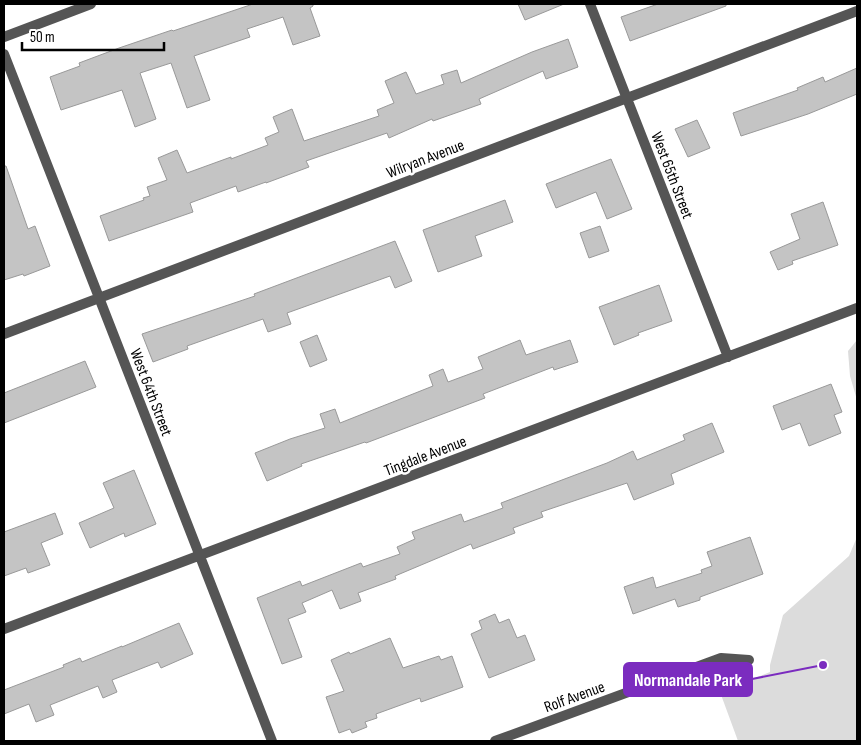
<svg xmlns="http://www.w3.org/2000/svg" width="861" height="745" font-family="'Sofia Sans Condensed',sans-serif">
<rect width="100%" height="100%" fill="#fff"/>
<path fill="#dcdcdc" d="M 857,340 L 857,400 L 850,376 L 848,351 Z
M 857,537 L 857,741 L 738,741 L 720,692 L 770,672 L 770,665 L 783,615 L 849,556 Z"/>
<path fill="#c4c4c4" stroke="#999" d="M 253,4 L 313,4 L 313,6 L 310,8 L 320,36 L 293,45 L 283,17 L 247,29 L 250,37 L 194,56 L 210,100 L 187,108 L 171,63 L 140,73 L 156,119 L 135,127 L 122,90 L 61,110 L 50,77 L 80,66 L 79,63 L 119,48 L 172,30 L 173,31 Z
M 518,4 L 564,4 L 525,20 Z
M 658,4 L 726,4 L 726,6 L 630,41 L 621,17 Z
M 568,39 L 578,67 L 546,79 L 543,71 L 479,99 L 481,104 L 433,121 L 432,119 L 389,138 L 387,133 L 306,161 L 309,167 L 266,183 L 266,182 L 238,192 L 236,186 L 190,203 L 193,212 L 109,241 L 100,216 L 144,200 L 143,198 L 150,196 L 147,187 L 167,180 L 158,158 L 177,150 L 187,173 L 231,157 L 231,159 L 268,145 L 265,138 L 279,132 L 273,117 L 292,109 L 304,141 L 379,116 L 377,110 L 394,103 L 385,81 L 406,72 L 416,94 L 444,84 L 441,75 L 457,70 L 461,83 L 532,52 Z
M 857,68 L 857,94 L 808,114 L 741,136 L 733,113 L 798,90 L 797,88 L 823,77 L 825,82 Z
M 697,120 L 710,148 L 688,157 L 675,129 Z
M 611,159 L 632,209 L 607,219 L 596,192 L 556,208 L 546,184 Z
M 4,166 L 6,166 L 28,229 L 35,226 L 50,266 L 24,276 L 23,274 L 4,280 Z
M 505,200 L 513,222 L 475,236 L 482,256 L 438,272 L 423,230 Z
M 823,202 L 838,245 L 792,261 L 793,264 L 778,270 L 770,252 L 800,239 L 791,214 Z
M 600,226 L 609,251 L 589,258 L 580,233 Z
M 395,241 L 412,281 L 395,288 L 390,276 L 287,313 L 291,324 L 268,332 L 263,319 L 187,346 L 188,349 L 153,362 L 142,334 L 255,296 L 254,294 Z
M 659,285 L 672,321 L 638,333 L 639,335 L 614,345 L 599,307 Z
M 317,335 L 327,360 L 310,367 L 300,342 Z
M 520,340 L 526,355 L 570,340 L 578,362 L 554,370 L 553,367 L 483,394 L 485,398 L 366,443 L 365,442 L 301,464 L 302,466 L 267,481 L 255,453 L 290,439 L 325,428 L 320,414 L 335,409 L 340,423 L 433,386 L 429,375 L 443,369 L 448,382 L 483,369 L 478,357 Z
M 85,361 L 96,387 L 4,423 L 4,393 Z
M 831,384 L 842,412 L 834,415 L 841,433 L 809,446 L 800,423 L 782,430 L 773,406 Z
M 712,423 L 724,452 L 671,474 L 674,484 L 634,500 L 627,483 L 541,512 L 543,517 L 513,528 L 515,533 L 473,549 L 471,544 L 395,576 L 396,579 L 358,593 L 361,601 L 340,609 L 332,590 L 302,603 L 306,612 L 288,619 L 302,657 L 282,664 L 257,598 L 300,581 L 302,586 L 361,563 L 363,567 L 400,554 L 397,547 L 415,539 L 412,532 L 461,514 L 464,522 L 503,508 L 501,503 L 607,463 L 633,451 L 637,460 L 685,440 L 683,435 Z
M 134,470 L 156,524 L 125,537 L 124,533 L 90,548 L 79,523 L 114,508 L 103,483 Z
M 55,513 L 63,534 L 41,543 L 50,565 L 28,573 L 26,568 L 4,576 L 4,532 Z
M 750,537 L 763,574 L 700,597 L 700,600 L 678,607 L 675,599 L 633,614 L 624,587 L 653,577 L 656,588 L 702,573 L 701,570 L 712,566 L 707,552 Z
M 495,614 L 499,623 L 509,619 L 517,638 L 525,635 L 535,660 L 489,678 L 471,634 L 482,629 L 479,621 Z
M 179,623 L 193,654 L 161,668 L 158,662 L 112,680 L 117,692 L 103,698 L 98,686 L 50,705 L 54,715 L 36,722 L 29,704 L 4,714 L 4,690 L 64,667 L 63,665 L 80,658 L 82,662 L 122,646 L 122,647 Z
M 390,638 L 403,668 L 439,656 L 441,660 L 452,656 L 463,687 L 421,702 L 420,698 L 376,714 L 377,718 L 365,722 L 367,727 L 352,733 L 350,729 L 339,733 L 326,697 L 344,691 L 331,660 L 349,652 L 350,654 Z"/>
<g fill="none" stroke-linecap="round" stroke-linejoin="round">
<path stroke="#555" stroke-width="10" d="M 590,4 L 728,357
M 4,37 L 91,4
M 4,54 L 272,741
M 4,334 L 857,11
M 4,629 L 857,308
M 495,741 L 721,658 L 749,660"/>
</g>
<g text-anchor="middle" stroke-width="5" stroke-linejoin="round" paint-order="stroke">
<g font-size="16" fill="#000" stroke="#fff">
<text transform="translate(425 158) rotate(-21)" y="6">Wilryan Avenue</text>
<text transform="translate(673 175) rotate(69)" y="6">West 65th Street</text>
<text transform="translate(152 392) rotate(69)" y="6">West 64th Street</text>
<text transform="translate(425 455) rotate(-21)" y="6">Tingdale Avenue</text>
<text transform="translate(574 696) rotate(-20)" y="6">Rolf Avenue</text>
</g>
</g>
<path fill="none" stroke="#7b2cbf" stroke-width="2" d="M823 665L752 679"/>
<circle fill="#7b2cbf" stroke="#fff" stroke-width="2" cx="823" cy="665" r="5"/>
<rect fill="#7b2cbf" stroke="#7b2cbf" stroke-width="2" x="624" y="663" width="128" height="33" rx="5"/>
<g font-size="18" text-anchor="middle" font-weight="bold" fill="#fff">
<text x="688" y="686">Normandale Park</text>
</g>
<rect width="861" height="745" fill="none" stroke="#000000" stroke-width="10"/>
<path d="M22 42v8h142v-8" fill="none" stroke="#000000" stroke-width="2.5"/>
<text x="30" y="42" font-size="15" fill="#000000" stroke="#ffffff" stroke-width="4" paint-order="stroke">50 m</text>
</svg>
